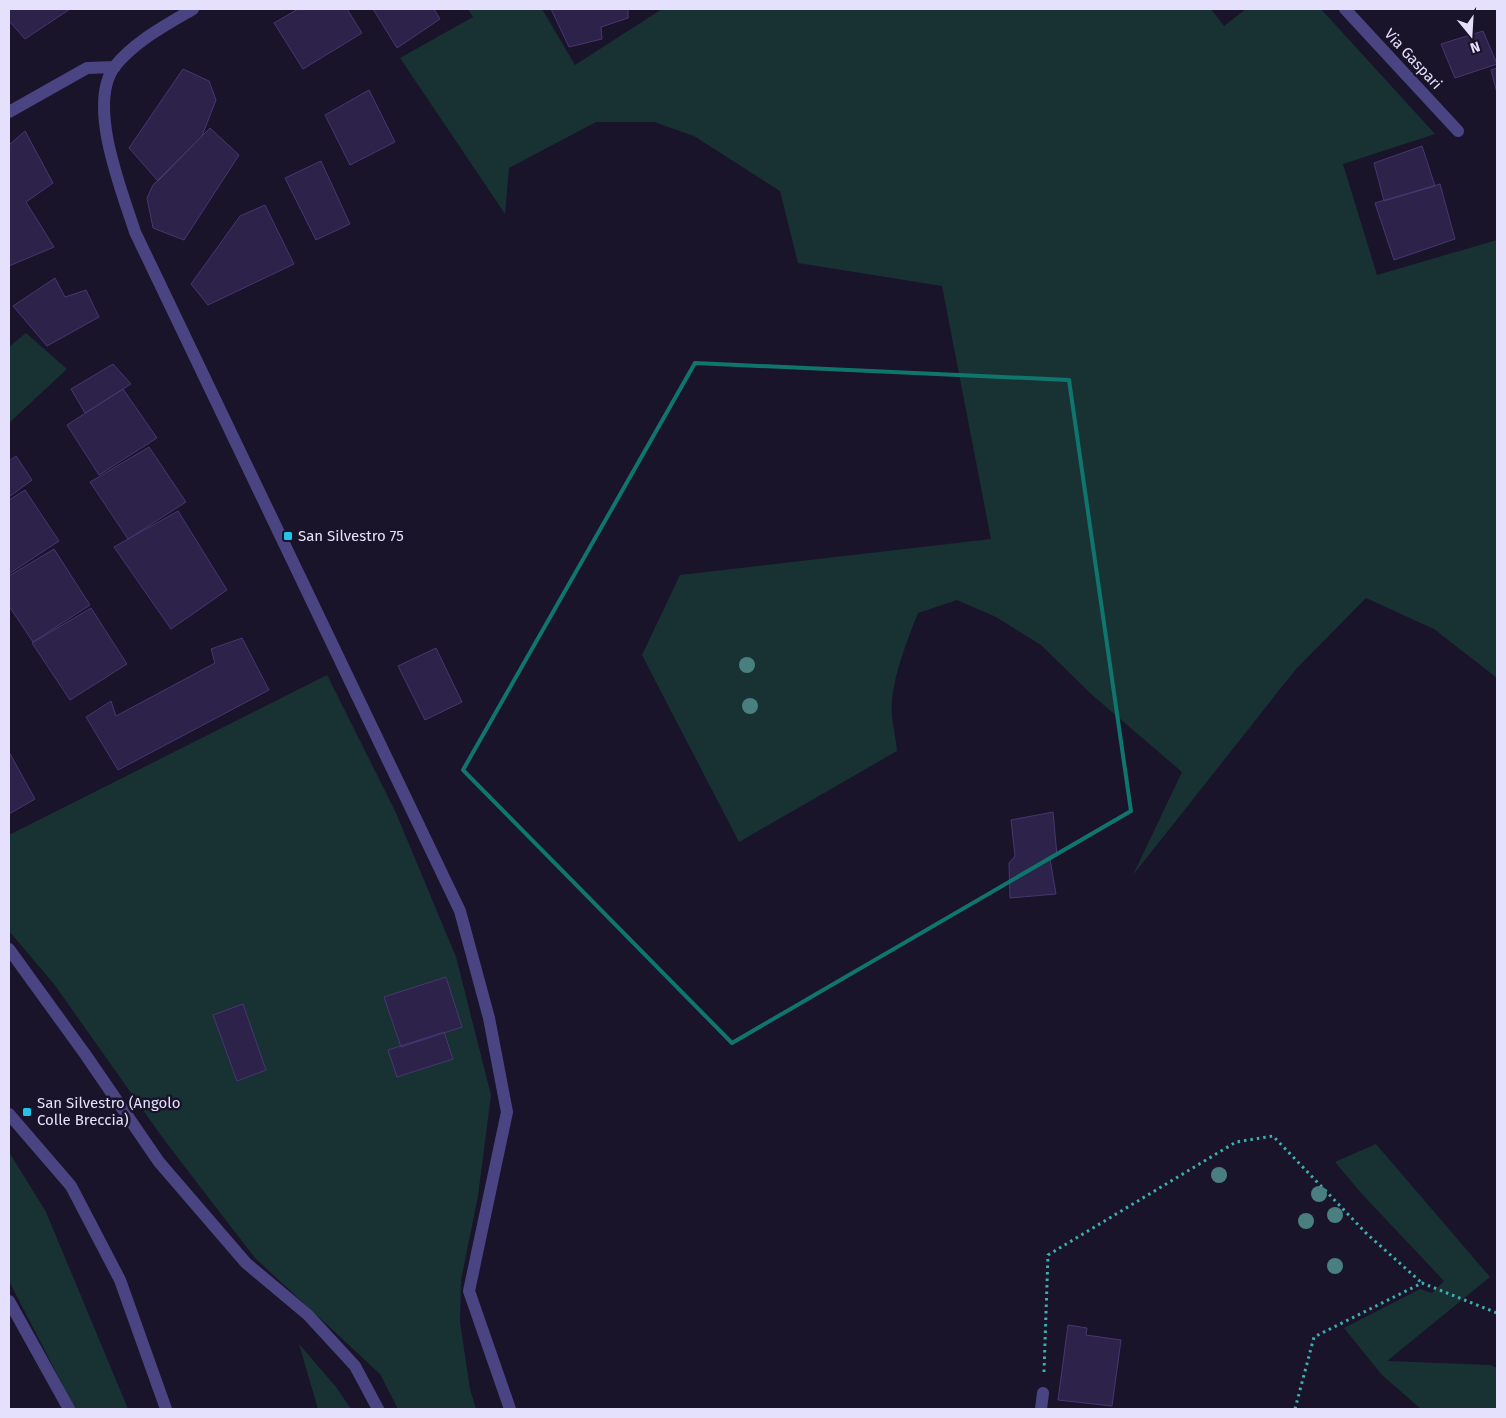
<svg xmlns="http://www.w3.org/2000/svg" width="1506" height="1418" font-family="'Fira Sans',sans-serif">
<rect width="100%" height="100%" fill="#19142a"/>
<path fill="#183233" d="M 468,9 L 542,9 L 575,65 L 662,9 L 1211,9 L 1224,26 L 1246,9 L 1321,9 L 1435,134 L 1343,164 L 1377,275 L 1497,240 L 1497,678 L 1434,629 L 1366,598 L 1296,669 L 1133,875 L 1182,772 L 1091,694 L 1041,645 L 996,617 L 957,600 L 918,613 C 907,641 889,685 892,716 C 893,727 896,739 897,751 L 739,842 L 642,655 L 680,575 L 991,539 L 942,286 L 798,263 L 780,191 L 694,136 L 654,122 L 596,122 L 509,168 L 505,214 L 400,58 L 473,17 Z
M 26,333 L 67,369 L 9,423 L 9,347 Z
M 327,675 L 396,813 L 456,957 L 491,1095 L 478,1196 L 461,1280 L 460,1322 L 470,1389 L 476,1409 L 398,1409 L 380,1374 L 255,1258 L 165,1141 L 54,984 L 9,931 L 9,835 Z
M 1376,1144 L 1490,1277 L 1387,1361 L 1490,1365 L 1497,1368 L 1497,1409 L 1421,1409 L 1382,1375 L 1344,1328 L 1420,1289 L 1432,1293 L 1444,1281 L 1362,1194 L 1335,1162 Z
M 9,1152 L 46,1212 L 128,1409 L 75,1409 L 9,1281 Z
M 299,1344 L 336,1387 L 351,1409 L 318,1409 Z"/>
<path fill="#2d2249" stroke="#473672" d="M 9,9 L 70,9 L 25,39 L 9,21 Z
M 298,9 L 347,9 L 362,33 L 303,69 L 274,23 Z
M 373,9 L 434,9 L 440,19 L 397,48 Z
M 551,9 L 628,9 L 628,18 L 601,27 L 602,39 L 569,47 Z
M 1483,31 L 1497,64 L 1455,78 L 1441,44 Z
M 1497,68 L 1497,93 L 1491,70 Z
M 183,69 L 209,81 L 216,100 L 202,136 L 158,181 L 129,148 Z
M 369,90 L 395,142 L 350,165 L 325,115 Z
M 210,128 L 239,155 L 184,240 L 153,228 L 147,198 L 153,185 Z
M 25,131 L 53,183 L 26,202 L 54,247 L 9,266 L 9,145 Z
M 1422,146 L 1435,186 L 1384,201 L 1374,163 Z
M 321,161 L 350,224 L 316,240 L 285,178 Z
M 1440,184 L 1455,239 L 1394,260 L 1375,203 Z
M 265,205 L 294,264 L 208,305 L 191,284 L 240,216 Z
M 55,278 L 65,297 L 86,290 L 99,317 L 47,346 L 13,306 Z
M 113,364 L 131,384 L 85,413 L 71,389 Z
M 123,389 L 157,438 L 99,475 L 67,425 Z
M 149,447 L 186,502 L 128,539 L 90,482 Z
M 16,456 L 32,480 L 9,497 L 9,461 Z
M 25,490 L 59,541 L 9,574 L 9,500 Z
M 178,511 L 227,590 L 171,629 L 114,547 Z
M 54,549 L 90,605 L 33,642 L 9,606 L 9,576 Z
M 91,608 L 127,664 L 70,700 L 32,643 Z
M 242,638 L 269,690 L 118,770 L 86,717 L 111,701 L 116,716 L 215,663 L 211,649 Z
M 436,648 L 462,702 L 425,720 L 398,666 Z
M 9,752 L 35,799 L 9,814 Z
M 1053,812 L 1057,856 L 1050,859 L 1056,894 L 1010,898 L 1009,863 L 1015,856 L 1011,820 Z
M 446,977 L 462,1027 L 401,1047 L 384,997 Z
M 243,1004 L 266,1070 L 237,1081 L 213,1015 Z
M 444,1032 L 453,1059 L 397,1077 L 388,1050 Z
M 1068,1325 L 1087,1328 L 1086,1335 L 1121,1340 L 1112,1406 L 1058,1400 Z"/>
<g fill="none" stroke-linecap="round" stroke-linejoin="round">
<path stroke="#3eafb1" stroke-width="3" stroke-dasharray="2.5 4" stroke-linecap="butt" d="M 1044,1372 L 1048,1255 L 1236,1142 L 1273,1136 L 1367,1234 L 1422,1283
M 1295,1409 L 1314,1337 L 1422,1283 L 1497,1313"/>
<path stroke="#4b4483" stroke-width="12" d="M 193,9 C 166,25 135,41 115,66 C 86,104 122,191 135,232 L 460,911 L 489,1018 L 507,1112 L 469,1291 L 510,1409
M 1345,9 L 1458,131
M 9,112 L 87,68 L 115,67
M 9,949 L 85,1054 L 159,1162 L 246,1263 L 308,1315 L 355,1366 L 378,1409
M 9,1114 L 71,1186 L 120,1280 L 166,1409
M 9,1301 L 69,1409
M 1041,1409 L 1043,1393"/>
</g>
<g fill="#4a7f7f">
<circle cx="747" cy="665" r="8"/>
<circle cx="750" cy="706" r="8"/>
<circle cx="1219" cy="1175" r="8"/>
<circle cx="1319" cy="1194" r="8"/>
<circle cx="1335" cy="1215" r="8"/>
<circle cx="1306" cy="1221" r="8"/>
<circle cx="1335" cy="1266" r="8"/>
</g>
<path fill="none" stroke="#0f766e" stroke-width="4" stroke-linejoin="round" d="M 695,363 L 1069,380 L 1131,811 L 732,1043 L 463,770 Z"/>
<g fill="#20c4e8" stroke="#19142a" stroke-width="2">
<rect x="283" y="531" width="10" height="10" rx="2.5"/>
<rect x="22" y="1107" width="10" height="10" rx="2.5"/>
</g>
<g text-anchor="middle" dominant-baseline="central" stroke-width="5" stroke-linejoin="round" paint-order="stroke">
<g font-size="15" fill="#e5e0fc" stroke="#19142a">
<text transform="translate(1413 59) rotate(47)">Via Gaspari</text>
</g>
<g font-size="15" fill="#e5e0fc" stroke="#19142a" text-anchor="start">
<text x="298" y="536">San Silvestro 75</text>
<text x="37" y="1103">San Silvestro (Angolo<tspan x="37" dy="17">Colle Breccia)</tspan></text>
</g>
</g>
<rect width="1506" height="1418" fill="none" stroke="#e5e0fc" stroke-width="20"/>
<g transform="translate(1471 35) rotate(162)" stroke="#19142a" stroke-width="4" paint-order="stroke">
<path d="M0-4L9 19L0 12L-9 19Z" fill="#e5e0fc"/>
<text y="-8" font-size="14" font-weight="bold" text-anchor="middle" fill="#e5e0fc">N</text>
</g>
</svg>
